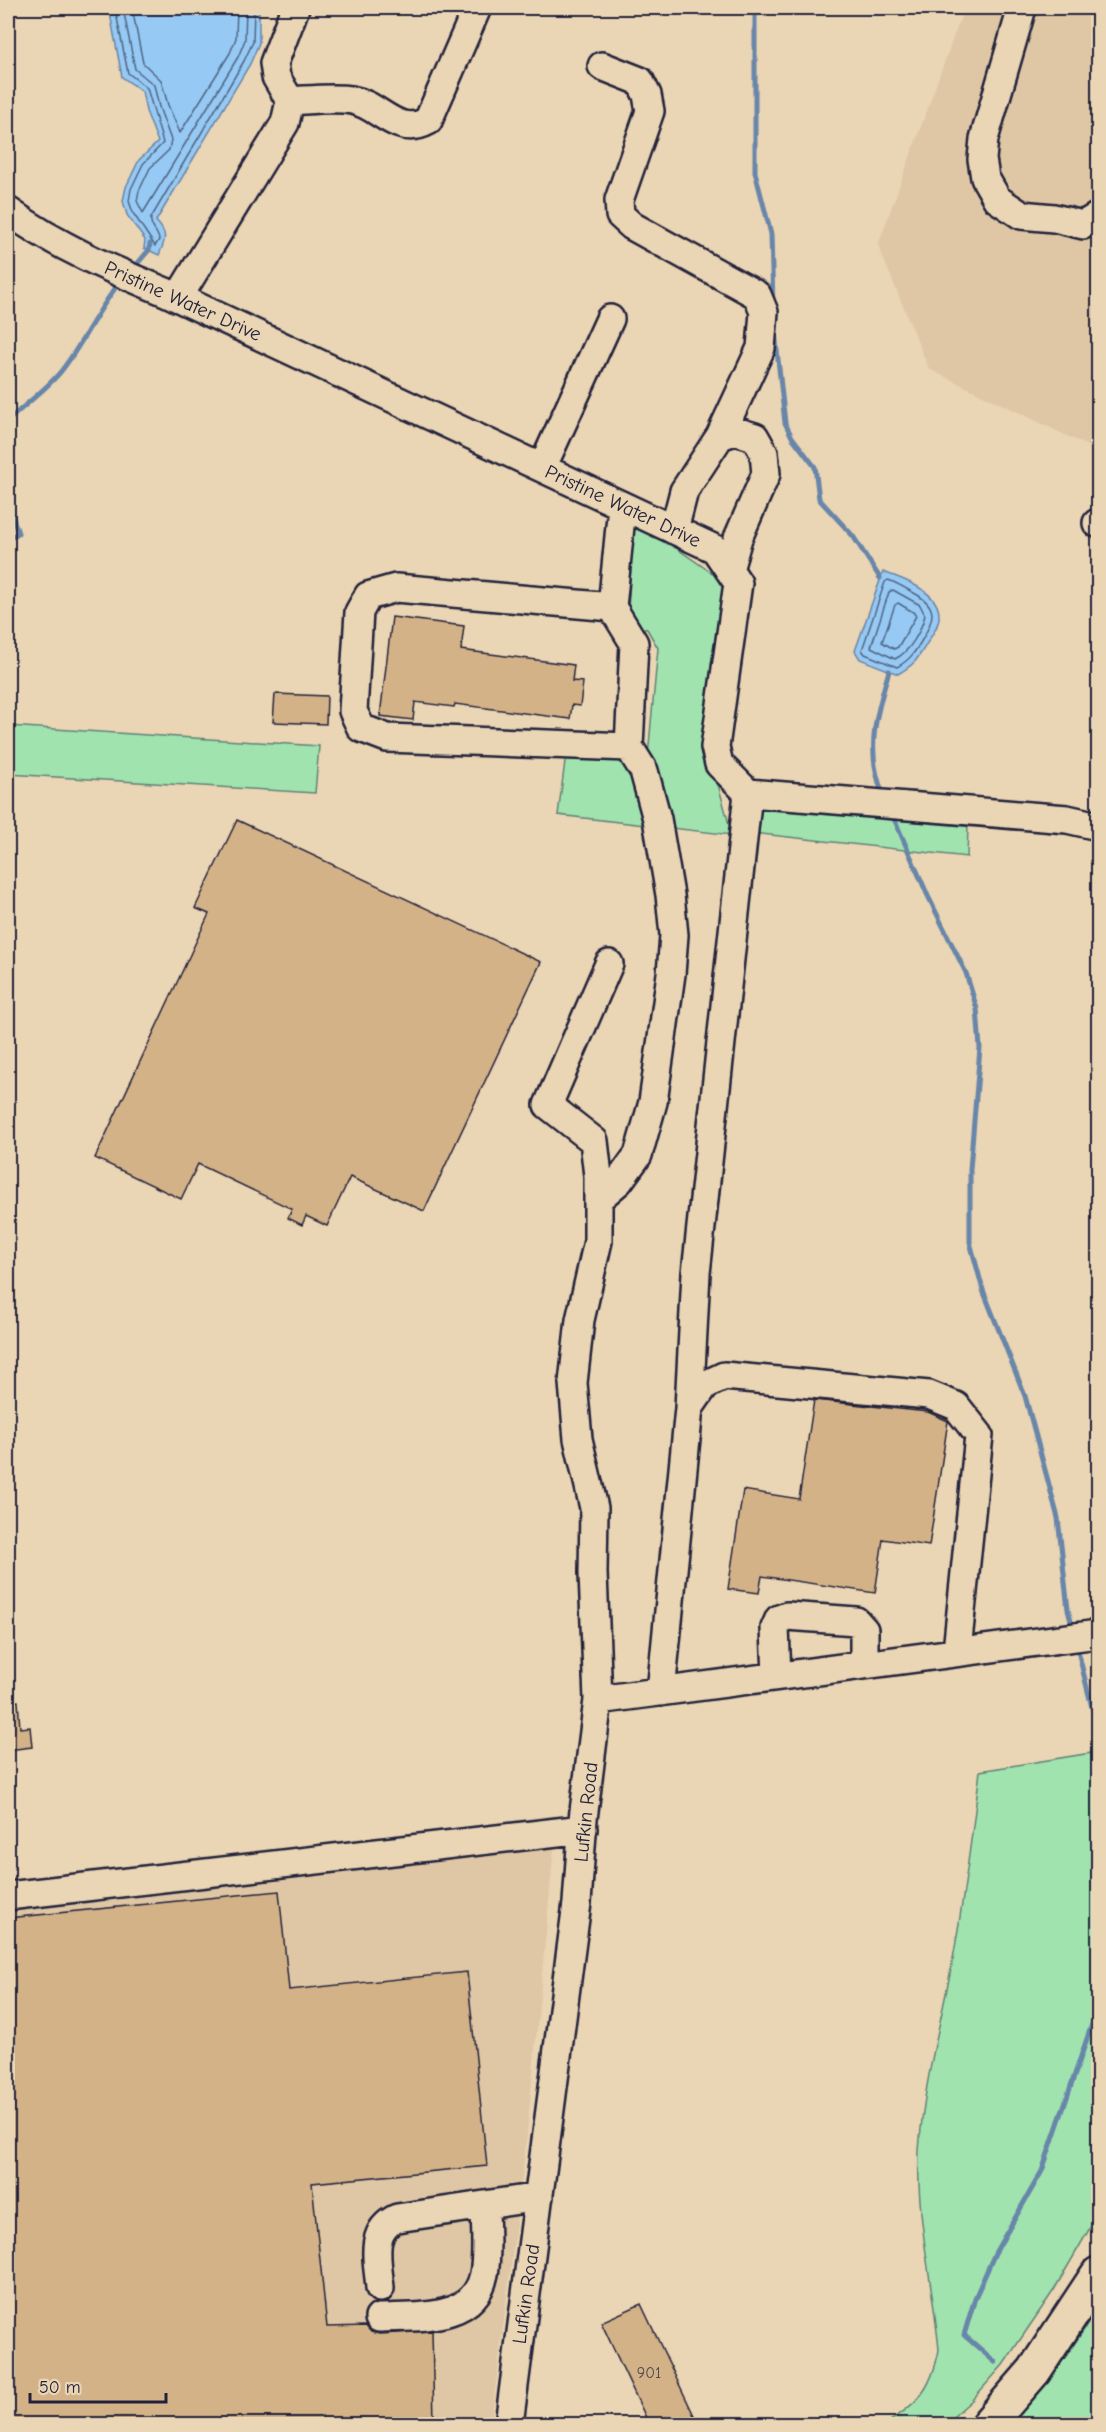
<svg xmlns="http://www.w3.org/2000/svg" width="1106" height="2432" font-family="'Comic Neue',sans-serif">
<rect width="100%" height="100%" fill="#ead5b4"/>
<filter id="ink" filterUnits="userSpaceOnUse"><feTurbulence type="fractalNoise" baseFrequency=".0167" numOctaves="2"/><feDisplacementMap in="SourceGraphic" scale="12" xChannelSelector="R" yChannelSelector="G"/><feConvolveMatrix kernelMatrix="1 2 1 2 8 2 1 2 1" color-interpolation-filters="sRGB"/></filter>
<g filter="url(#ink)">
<path fill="#dfc7a5" d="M 964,8 L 1098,8 L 1098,451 L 929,369 L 878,245 Z
M 557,1815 L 526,2145 L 491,2424 L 8,2424 L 8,1883 Z"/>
<path fill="#a0e3af" stroke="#618275" stroke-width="1.5" d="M 634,519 L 725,582 L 714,770 L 732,835 L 558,815 L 566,754 L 648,756 L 658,648 L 647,629 L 627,626 Z
M 8,726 L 319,746 L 315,793 L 8,774 Z
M 754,782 L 951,795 L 968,826 L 967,857 L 753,833 Z
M 1098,1752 L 1098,2214 L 1054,2290 L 1003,2365 L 972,2400 L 945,2424 L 886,2424 C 919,2402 931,2390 939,2350 C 933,2284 916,2218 919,2151 C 923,2087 940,2026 952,1964 C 964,1900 972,1835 980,1771 Z
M 1098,2309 L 1098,2422 L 1093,2424 L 1012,2424 L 1066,2356 Z"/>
<path fill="#96c9f3" stroke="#6886a9" stroke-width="1.5" d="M 109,8 L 259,8 L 259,43 L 250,64 L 156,221 C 168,234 166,239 159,255 L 144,248 L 145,240 L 127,215 L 123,201 L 126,187 L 139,160 L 158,142 L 146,111 L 142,91 L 122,77 Z
M 883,572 C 901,578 939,591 939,615 C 940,624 933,633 929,640 C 917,659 917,663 898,674 L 860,659 L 855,651 Z"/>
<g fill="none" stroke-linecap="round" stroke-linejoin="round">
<path stroke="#506585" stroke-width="1.5" d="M 115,8 L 128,73 L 147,88 L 163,143 L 143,164 L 131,189 L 129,201 L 133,213 L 155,246 L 159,240 C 158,231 149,227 151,218 L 244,61 L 253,42 L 254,8
M 123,8 L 135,69 L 154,85 L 159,107 L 171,140 L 169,150 L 150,168 L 139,191 L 137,201 L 143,213 L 238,57 L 245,40 L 246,8
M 132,8 L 143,63 L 161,80 L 168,105 L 180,133 L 230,53 L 236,38 L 237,8
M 888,580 C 897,583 905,588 914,593 C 938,606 935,618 922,640 C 915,652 910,660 897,667 L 865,654 L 862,650 L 885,582 Z
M 893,590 L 920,605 L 925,615 C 921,631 910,652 895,659 L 871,647 L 889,592 Z
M 898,603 L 913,612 L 916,616 L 898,647 L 894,649 L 882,642 L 895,605 Z"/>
<path stroke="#6886a9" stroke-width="5" d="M 755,8 L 755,172 L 771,234 L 773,305
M 132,270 L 149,250 L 150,244
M 775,332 L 785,423 L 792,437 L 815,467 L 819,499 L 853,536 L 880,578
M 8,421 C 25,404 47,389 62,370 C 84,342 98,308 121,281
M 8,503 L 18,533 L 8,539
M 883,794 C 865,751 876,714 889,671
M 892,814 L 928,896 L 966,973 L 977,1009 L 980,1048 L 970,1169 L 970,1242 L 983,1290 L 1025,1396 L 1058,1518 L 1068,1610 L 1073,1629
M 1076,1643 L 1098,1732
M 995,2362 L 964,2335 L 975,2298 L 995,2253 L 1042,2171 L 1093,2021 L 1098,1997"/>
</g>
<path fill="#d4b288" stroke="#22223b" stroke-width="1.5" d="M 392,617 L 464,626 L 461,650 L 574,665 L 572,681 L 583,682 L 580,706 L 572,705 L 570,719 L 455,704 L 454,707 L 415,702 L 413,720 L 380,716 Z
M 275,694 L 327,696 L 326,724 L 273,722 Z
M 237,820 L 541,962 L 424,1211 L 350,1177 L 327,1226 L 306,1216 L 302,1225 L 288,1218 L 292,1209 L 198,1164 L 181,1199 L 95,1158 L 209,914 L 195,908 Z
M 814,1400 L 928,1412 L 948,1421 L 929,1546 L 883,1539 L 875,1593 L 762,1576 L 759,1593 L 728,1589 L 743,1490 L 799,1499 Z
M 18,1701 L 20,1728 L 30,1727 L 32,1747 L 8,1750 L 8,1702 Z
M 279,1891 L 289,1990 L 467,1972 L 487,2166 L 312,2183 L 327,2327 L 366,2326 L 371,2332 L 380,2334 L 432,2331 L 434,2424 L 8,2424 L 8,1918 Z
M 641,2304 L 698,2424 L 649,2424 L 601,2322 Z"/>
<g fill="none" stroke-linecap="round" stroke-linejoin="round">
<g stroke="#22223b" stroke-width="32">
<path id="minor" d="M 1022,8 L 984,139 L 982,159 L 985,178 L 997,199 L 1021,215 L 1054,218 L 1083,225 L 1098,216
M 602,66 L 640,81 L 647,95 L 650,111 L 619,200 L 620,215 L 632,226 L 757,295 L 764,312 L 761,348 L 720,436
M 290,101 C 310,100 333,97 352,100 C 380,105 397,138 428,121 L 477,8
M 8,211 C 57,246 112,270 168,293 L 715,549 L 738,583 L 715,747 L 719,764 L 748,793 L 1067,819 L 1098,826
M 178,298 L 285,123 L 290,101 L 276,77 L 274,63 L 295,8
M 542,468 L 610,319
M 1097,523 L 1098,523
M 674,530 L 684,491 L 720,436 L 735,431 L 755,437 L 764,453 L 766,474 L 738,538 L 729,570
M 612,607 L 396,588 L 368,596 L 359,612 L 353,711 L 361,728 L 387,738 L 629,747
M 598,1199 L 619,1181 L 638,1155 L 653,1102 L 671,974 L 674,935 L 670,895 L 657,819 L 644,771 L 629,747 L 634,643 L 612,607 L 622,506
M 689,1408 L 696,1273 L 748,793
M 777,1676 L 775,1628 L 779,1619 L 787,1616 L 856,1621 L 864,1630 L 864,1664
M 661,1692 L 689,1408 L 705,1385 L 724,1376 L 929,1395 L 956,1406 L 979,1435 L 957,1651
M 598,1700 L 593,1573 L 594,1508 L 578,1439 L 573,1383 L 580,1320 L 598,1241 L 598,1176 L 594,1141 L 548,1105 L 609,964
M 8,1896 L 583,1829
M 380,2288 C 378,2262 368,2231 397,2218 L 539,2197
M 379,2318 C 417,2316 475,2322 484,2274 C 488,2253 485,2227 485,2205
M 509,2424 L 577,1903 L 583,1819 L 598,1700 L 1098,1634"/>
</g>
<g stroke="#22223b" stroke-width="38">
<path id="highway" d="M 988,2424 L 1034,2371 L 1098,2274"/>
</g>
<use href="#minor" stroke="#ead5b4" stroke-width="27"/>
<use href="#highway" stroke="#ead5b4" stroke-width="33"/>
</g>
</g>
<g text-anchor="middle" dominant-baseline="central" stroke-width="4.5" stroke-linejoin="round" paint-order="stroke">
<g font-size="16" fill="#4e464e">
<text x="649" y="2373">901</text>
</g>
<g font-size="20" fill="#22223b" stroke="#ead5b4">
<text transform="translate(183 301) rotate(24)">Pristine Water Drive</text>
<text transform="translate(623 506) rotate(25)">Pristine Water Drive</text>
<text transform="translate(586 1812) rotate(-84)">Lufkin Road</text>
<text transform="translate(526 2294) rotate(-82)">Lufkin Road</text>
</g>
</g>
<rect width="1106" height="2432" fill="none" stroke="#ead5b4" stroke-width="30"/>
<rect x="15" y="15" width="1076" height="2402" fill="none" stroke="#22223b" stroke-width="2" filter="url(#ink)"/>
<path d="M30 2393v9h136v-9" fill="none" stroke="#22223b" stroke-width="3"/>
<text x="39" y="2393" font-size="18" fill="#22223b" stroke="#ead5b4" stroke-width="4.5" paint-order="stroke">50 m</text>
</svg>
